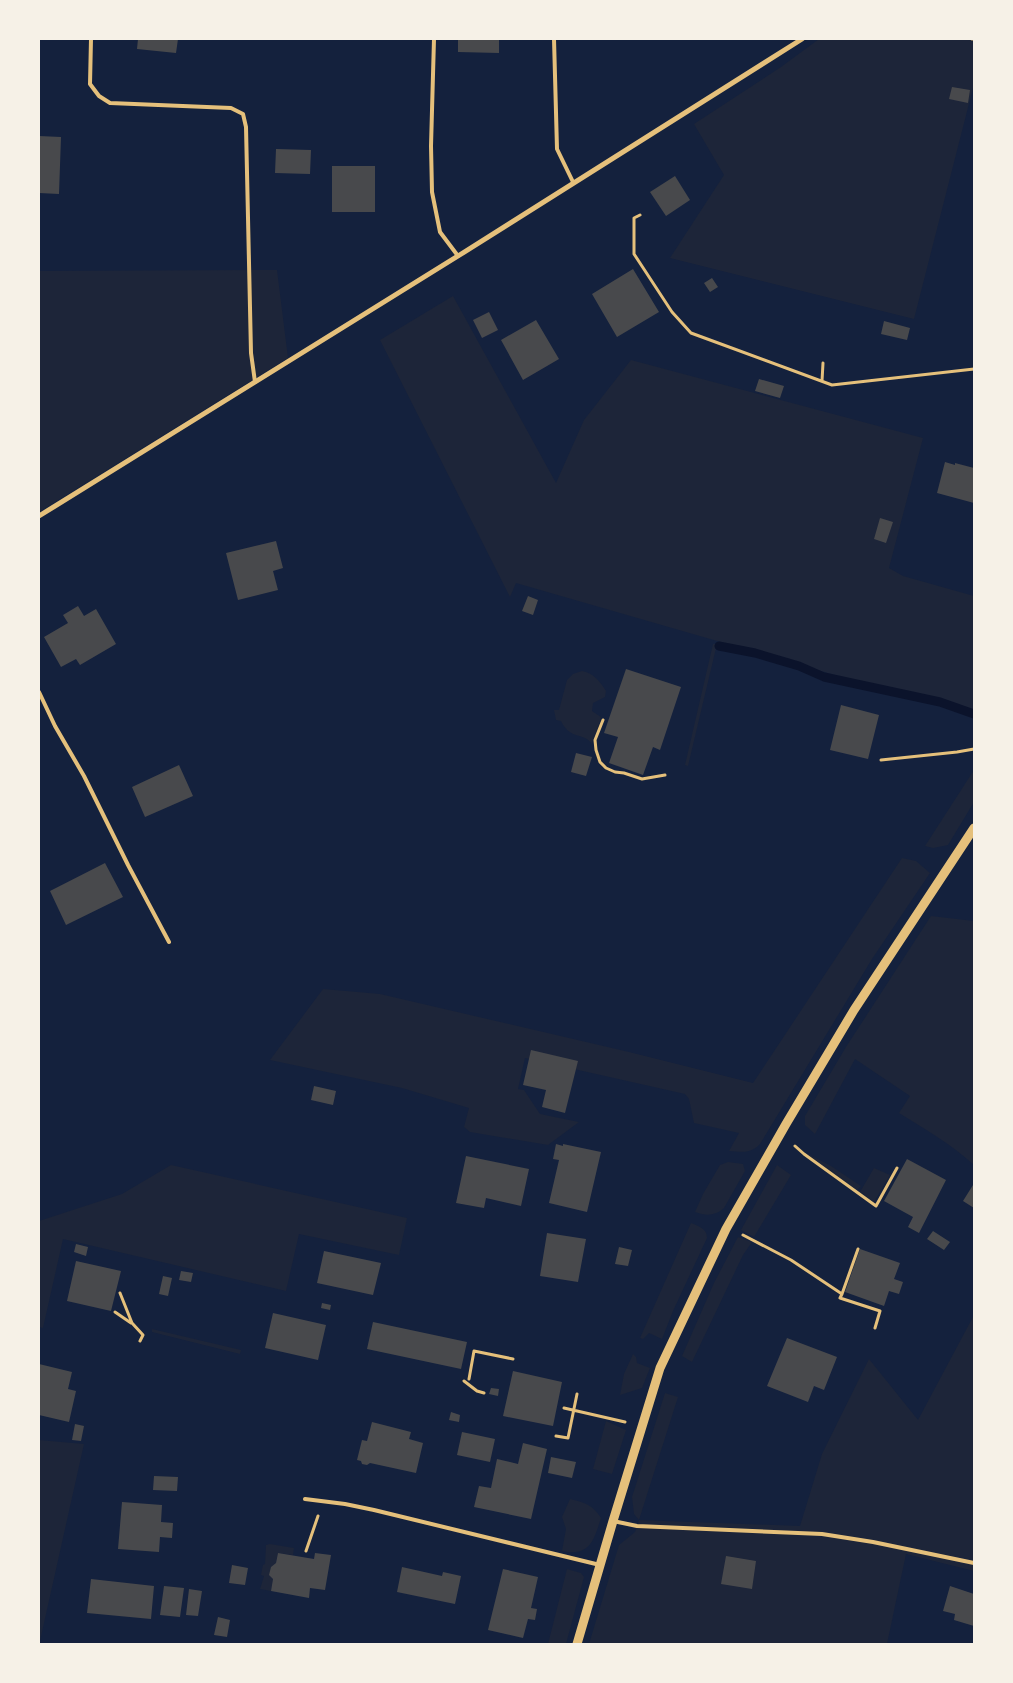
<svg xmlns="http://www.w3.org/2000/svg" width="1013" height="1683" font-family="'Open Sans',sans-serif">
<rect width="100%" height="100%" fill="#14213d"/>
<path fill="#1d2539" d="M 819,39 L 974,39 L 974,84 L 914,319 L 670,258 L 724,175 L 694,124 L 781,67 Z
M 277,270 L 288,358 L 39,512 L 39,271 Z
M 453,296 L 556,483 L 584,420 L 631,360 L 923,438 L 889,568 L 903,576 L 974,596 L 974,715 L 516,583 L 510,597 L 380,340 Z
M 713,644 L 717,644 L 688,766 L 685,765 Z
M 582,671 C 593,673 600,681 606,691 L 605,697 L 593,703 L 592,711 L 601,717 C 599,727 594,734 592,744 C 582,731 571,741 561,721 L 556,720 L 554,710 L 559,710 L 567,680 L 573,674 Z
M 974,770 L 974,802 L 948,845 L 933,848 L 925,846 Z
M 902,858 L 916,861 L 930,873 L 872,959 L 760,1144 C 750,1154 743,1152 729,1151 L 739,1133 L 694,1123 L 689,1099 L 685,1094 L 525,1058 L 518,1089 L 524,1090 L 540,1114 L 579,1122 L 548,1145 L 470,1132 L 464,1127 L 469,1108 L 402,1088 L 270,1060 L 323,989 L 380,994 L 629,1052 L 753,1083 Z
M 931,916 L 974,921 L 974,1165 C 951,1144 925,1129 899,1113 L 910,1096 L 855,1059 L 815,1134 L 805,1125 L 805,1116 L 846,1047 Z
M 806,1153 L 831,1166 L 861,1186 L 857,1190 Z
M 728,1162 L 743,1164 L 745,1171 L 724,1208 C 715,1216 706,1216 695,1212 L 703,1194 L 720,1165 Z
M 171,1165 L 407,1218 L 399,1255 L 299,1234 L 286,1291 L 63,1239 L 43,1328 L 39,1327 L 39,1221 L 122,1194 Z
M 777,1165 L 791,1175 L 754,1237 L 741,1230 Z
M 874,1168 L 890,1175 L 874,1202 L 860,1192 Z
M 691,1223 C 698,1226 707,1228 707,1238 L 673,1311 L 662,1339 L 649,1333 L 643,1339 L 640,1338 Z
M 738,1237 L 752,1242 L 743,1255 L 692,1362 L 682,1356 L 714,1283 Z
M 974,1315 L 974,1571 L 906,1554 L 887,1644 L 589,1644 L 619,1545 L 635,1532 L 639,1520 L 634,1514 L 632,1497 L 665,1393 L 678,1397 L 639,1520 L 800,1526 L 822,1454 L 869,1359 L 918,1420 Z
M 152,1329 L 241,1350 L 240,1354 L 152,1332 Z
M 633,1354 L 636,1357 L 637,1363 L 650,1368 L 642,1388 L 620,1395 L 624,1374 Z
M 606,1421 L 626,1430 L 612,1474 L 593,1469 Z
M 39,1440 L 84,1444 L 40,1641 L 39,1641 Z
M 570,1499 C 584,1502 593,1505 601,1518 C 594,1540 590,1557 562,1551 L 566,1529 L 562,1517 Z
M 270,1544 L 294,1548 L 293,1555 L 278,1553 L 276,1563 L 271,1567 L 270,1575 L 273,1579 L 271,1591 L 260,1589 L 264,1576 L 261,1575 L 263,1565 L 265,1564 L 266,1545 Z
M 567,1569 L 581,1573 L 584,1577 L 566,1644 L 548,1644 Z"/>
<g fill="none" stroke-linecap="round" stroke-linejoin="round">
<path stroke="#0b132b" stroke-width="9" d="M 719,646 L 755,653 L 799,666 L 824,677 L 940,702 L 974,714"/>
</g>
<path fill="#48494c" d="M 138,39 L 178,39 L 176,53 L 137,49 Z
M 458,39 L 499,39 L 499,53 L 458,52 Z
M 952,87 L 970,90 L 968,103 L 949,99 Z
M 39,136 L 61,137 L 59,194 L 39,193 Z
M 276,149 L 311,150 L 310,174 L 275,173 Z
M 332,166 L 375,166 L 375,212 L 332,212 Z
M 675,176 L 690,200 L 666,216 L 650,192 Z
M 633,269 L 659,312 L 617,337 L 592,294 Z
M 712,278 L 718,287 L 710,292 L 704,283 Z
M 489,312 L 498,330 L 482,338 L 473,320 Z
M 536,320 L 559,359 L 523,380 L 501,340 Z
M 884,321 L 910,328 L 907,340 L 881,334 Z
M 759,379 L 784,386 L 780,398 L 755,391 Z
M 945,462 L 955,465 L 955,463 L 974,468 L 974,503 L 937,493 Z
M 880,518 L 893,522 L 886,543 L 874,539 Z
M 276,541 L 283,568 L 273,571 L 278,590 L 238,600 L 226,553 Z
M 528,596 L 538,600 L 533,615 L 522,611 Z
M 78,606 L 84,616 L 96,609 L 116,644 L 80,665 L 76,659 L 61,667 L 44,637 L 68,623 L 63,615 Z
M 626,669 L 681,687 L 660,750 L 653,747 L 643,775 L 609,763 L 618,737 L 604,733 Z
M 841,705 L 879,715 L 868,759 L 830,750 Z
M 576,753 L 592,757 L 586,776 L 571,772 Z
M 179,765 L 193,796 L 145,817 L 132,787 Z
M 105,863 L 123,897 L 66,925 L 50,891 Z
M 531,1050 L 578,1061 L 565,1113 L 542,1107 L 546,1090 L 523,1085 Z
M 314,1086 L 336,1091 L 333,1105 L 311,1100 Z
M 556,1144 L 563,1146 L 563,1144 L 601,1152 L 587,1212 L 549,1203 L 559,1160 L 553,1159 Z
M 466,1156 L 529,1169 L 521,1206 L 486,1198 L 484,1208 L 456,1203 Z
M 907,1159 L 946,1180 L 919,1233 L 908,1227 L 913,1217 L 884,1201 Z
M 973,1185 L 974,1185 L 974,1208 L 963,1201 Z
M 933,1231 L 950,1242 L 944,1250 L 927,1239 Z
M 547,1233 L 586,1239 L 578,1282 L 540,1276 Z
M 76,1244 L 88,1247 L 86,1256 L 74,1252 Z
M 619,1247 L 632,1250 L 628,1266 L 615,1264 Z
M 860,1249 L 900,1263 L 894,1279 L 903,1282 L 899,1294 L 889,1291 L 884,1306 L 845,1292 Z
M 324,1251 L 381,1263 L 373,1295 L 317,1283 Z
M 76,1261 L 121,1271 L 111,1311 L 67,1301 Z
M 181,1271 L 193,1273 L 191,1282 L 179,1280 Z
M 163,1276 L 172,1278 L 168,1296 L 159,1294 Z
M 322,1303 L 331,1305 L 330,1310 L 321,1308 Z
M 273,1313 L 326,1325 L 318,1360 L 265,1348 Z
M 373,1322 L 467,1342 L 461,1369 L 367,1349 Z
M 787,1338 L 837,1357 L 824,1390 L 814,1386 L 808,1402 L 767,1386 Z
M 39,1364 L 72,1372 L 68,1389 L 76,1391 L 69,1422 L 39,1415 Z
M 513,1371 L 562,1382 L 553,1426 L 503,1416 Z
M 491,1388 L 499,1389 L 498,1396 L 489,1394 Z
M 451,1412 L 460,1415 L 459,1422 L 449,1420 Z
M 372,1422 L 411,1432 L 409,1439 L 423,1443 L 416,1473 L 370,1463 L 367,1465 L 362,1464 L 361,1461 L 357,1460 L 362,1440 L 367,1441 Z
M 75,1424 L 84,1426 L 81,1441 L 72,1440 Z
M 462,1432 L 495,1439 L 490,1462 L 457,1455 Z
M 523,1443 L 547,1449 L 531,1519 L 474,1507 L 479,1486 L 491,1488 L 497,1459 L 518,1464 Z
M 551,1457 L 576,1462 L 572,1478 L 548,1473 Z
M 154,1476 L 178,1477 L 177,1491 L 153,1490 Z
M 122,1502 L 162,1505 L 161,1522 L 173,1523 L 172,1538 L 160,1537 L 159,1552 L 118,1549 Z
M 278,1553 L 314,1559 L 315,1553 L 331,1555 L 325,1590 L 310,1588 L 309,1598 L 271,1591 L 273,1579 L 269,1575 L 271,1567 L 276,1563 Z
M 726,1556 L 756,1561 L 752,1589 L 721,1584 Z
M 232,1565 L 248,1568 L 245,1585 L 229,1583 Z
M 402,1567 L 442,1576 L 443,1572 L 461,1576 L 455,1604 L 397,1592 Z
M 503,1569 L 538,1577 L 531,1608 L 537,1609 L 535,1620 L 528,1619 L 523,1638 L 488,1630 Z
M 91,1579 L 154,1586 L 151,1619 L 87,1613 Z
M 164,1586 L 184,1588 L 180,1617 L 160,1615 Z
M 950,1586 L 974,1594 L 974,1626 L 954,1620 L 955,1614 L 943,1611 Z
M 189,1589 L 202,1591 L 198,1616 L 186,1615 Z
M 218,1617 L 230,1620 L 227,1637 L 214,1635 Z"/>
<g fill="none" stroke-linecap="round" stroke-linejoin="round">
<path stroke="#e5c07b" stroke-width="3" d="M 972,39 L 974,39
M 640,215 L 634,218 L 634,254 L 672,312 L 691,333 L 832,385 L 974,369
M 822,381 L 823,363
M 603,720 L 595,740 L 596,750 L 600,762 L 606,768 L 615,772 L 624,773 L 642,779 L 665,775
M 881,760 L 957,752 L 974,749
M 795,1146 L 804,1154 L 876,1206 L 897,1168
M 743,1235 L 791,1260 L 842,1294 L 858,1249
M 120,1293 L 132,1323 L 143,1335 L 140,1341
M 842,1294 L 840,1298 L 880,1311 L 875,1328
M 115,1312 L 131,1323
M 469,1379 L 474,1351 L 513,1359
M 464,1381 L 477,1391 L 484,1393
M 564,1408 L 625,1422
M 556,1436 L 568,1438 L 577,1394
M 306,1551 L 318,1516"/>
<path stroke="#e5c07b" stroke-width="4" d="M 91,39 L 90,84 L 99,96 L 110,103 L 231,108 L 243,114 L 246,127 L 251,353 L 255,382
M 434,39 L 431,146 L 432,192 L 440,232 L 458,256
M 554,39 L 557,149 L 573,182
M 39,692 L 55,726 L 84,776 L 128,865 L 169,942
M 305,1499 L 345,1504 L 374,1510 L 600,1565
M 613,1521 L 637,1526 L 822,1534 L 873,1542 L 974,1563"/>
<path stroke="#e5c07b" stroke-width="5" d="M 39,516 L 458,256 L 802,39"/>
<path stroke="#e5c07b" stroke-width="9" d="M 577,1644 L 613,1521 L 660,1368 L 726,1229 L 786,1124 L 854,1010 L 974,828"/>
</g>
<rect width="1013" height="1683" fill="none" stroke="#f6f1e7" stroke-width="80"/>
</svg>
